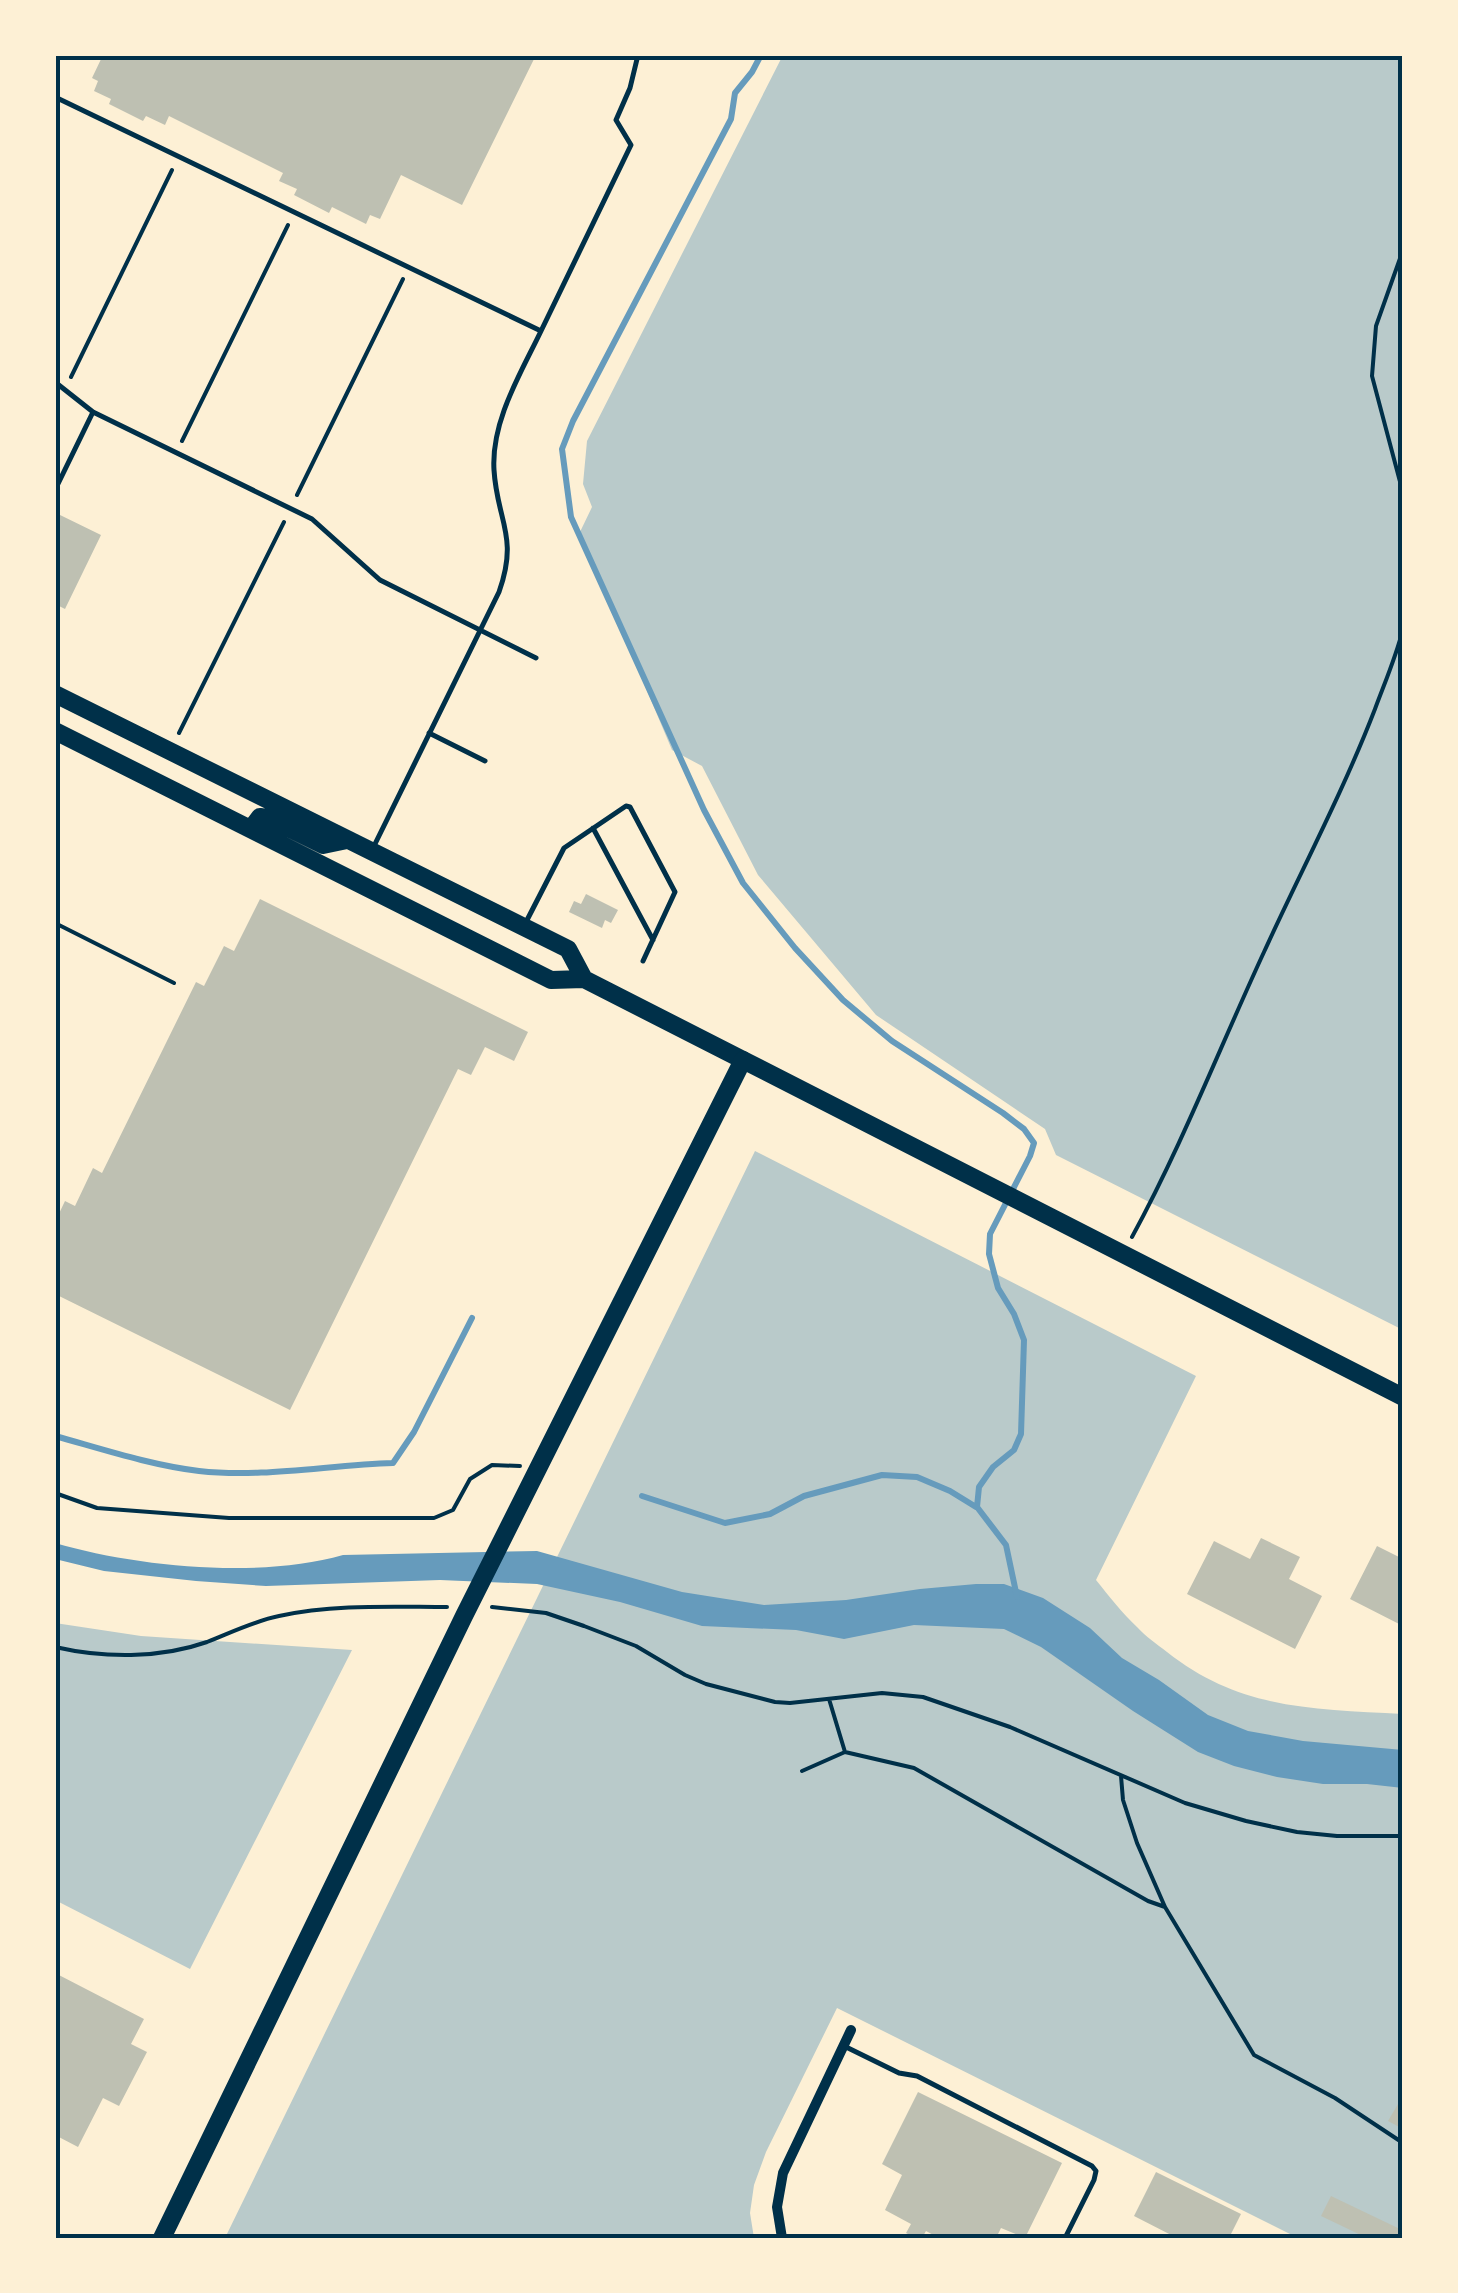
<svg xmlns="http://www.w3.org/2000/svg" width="1458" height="2293" font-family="'Noto Sans',sans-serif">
<rect width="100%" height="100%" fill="#fdf0d5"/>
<path fill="#b9caca" d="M 783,55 L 1403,55 L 1403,1330 L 1056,1155 L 1045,1129 L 876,1015 L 758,875 L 702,766 L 672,750 L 580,532 L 592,507 L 583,484 L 587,441 Z
M 755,1151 L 1196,1376 L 1096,1580 C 1109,1596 1122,1613 1137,1627 C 1146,1637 1157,1644 1167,1652 C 1240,1710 1314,1709 1403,1714 L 1403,2238 L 1298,2238 L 837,2008 L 766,2152 L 754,2185 L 750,2213 L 754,2238 L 225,2238 Z
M 55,1623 L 141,1636 L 352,1650 L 190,1969 L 55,1900 Z"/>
<path fill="#669bbc" d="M 55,1543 C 137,1567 260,1579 343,1555 L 537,1551 L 682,1592 L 764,1605 L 846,1600 L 920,1589 L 976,1584 L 1004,1584 L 1043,1598 L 1090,1628 L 1122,1658 L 1159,1680 L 1208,1715 L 1248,1731 L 1303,1741 L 1403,1750 L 1403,1788 L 1367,1784 L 1323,1784 L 1277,1777 L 1234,1766 L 1198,1752 L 1133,1711 L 1041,1647 L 1004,1629 L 914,1625 L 844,1639 L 796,1630 L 702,1626 L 620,1602 L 537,1584 L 440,1580 L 266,1586 L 196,1581 L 104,1571 L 55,1559 Z"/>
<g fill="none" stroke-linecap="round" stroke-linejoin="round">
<path stroke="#669bbc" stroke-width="6" d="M 761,55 L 752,72 L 735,93 L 731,119 L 573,421 L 562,449 L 571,517 L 704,810 L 743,883 L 795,948 L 843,1000 L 892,1041 L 1003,1113 L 1024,1129 L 1034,1143 L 1030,1156 L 990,1234 L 989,1254 L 998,1288 L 1014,1314 L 1024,1340 L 1021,1434 L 1014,1450 L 993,1467 L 979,1487 L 977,1507 L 1006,1545 L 1017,1597
M 55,1436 C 102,1449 150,1465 199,1471 C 263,1478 328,1465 393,1463 L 414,1432 L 472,1318
M 642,1496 L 725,1523 L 770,1514 L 804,1496 L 882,1475 L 917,1477 L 950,1491 L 976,1507"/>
</g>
<path fill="#bec0b2" d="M 103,55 L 536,55 L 462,205 L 401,175 L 380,219 L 370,215 L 366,224 L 332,207 L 329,213 L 294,195 L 297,189 L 279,181 L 283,173 L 169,116 L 165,125 L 146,116 L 143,121 L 109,104 L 111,99 L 94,91 L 98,81 L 92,78 Z
M 58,514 L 101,535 L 65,609 L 55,604 L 55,521 Z
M 586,894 L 618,910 L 611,923 L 605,920 L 602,928 L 569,912 L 574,901 L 581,904 Z
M 260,899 L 528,1032 L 514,1061 L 485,1047 L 471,1075 L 458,1069 L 290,1410 L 55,1294 L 55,1222 L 65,1201 L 75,1206 L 93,1168 L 102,1173 L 196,982 L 204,986 L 224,946 L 234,951 Z
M 1261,1538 L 1300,1557 L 1289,1579 L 1322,1596 L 1295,1649 L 1187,1594 L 1214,1541 L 1250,1559 Z
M 1377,1546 L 1403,1559 L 1403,1626 L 1350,1599 Z
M 55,1973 L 144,2019 L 131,2044 L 147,2052 L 119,2106 L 103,2098 L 78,2147 L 55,2135 Z
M 918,2092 L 1062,2163 L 1025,2238 L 1001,2228 L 996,2238 L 939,2238 L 926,2231 L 922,2238 L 916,2238 L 906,2233 L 911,2224 L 885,2210 L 902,2175 L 882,2164 Z
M 1398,2104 L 1403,2106 L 1403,2129 L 1388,2121 Z
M 1156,2172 L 1241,2214 L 1229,2238 L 1177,2238 L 1134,2216 Z
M 1331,2196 L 1402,2230 L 1398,2238 L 1367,2238 L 1321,2216 Z"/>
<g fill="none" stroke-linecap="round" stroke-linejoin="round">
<path stroke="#003049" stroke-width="4" d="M 1403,250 L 1376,326 L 1372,376 L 1403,493
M 71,377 L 172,170
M 182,441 L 288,225
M 297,495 L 403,279
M 179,733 L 284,522
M 55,923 L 174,983
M 1132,1237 C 1182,1145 1220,1047 1264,952 C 1301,871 1343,792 1375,709 C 1385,682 1396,657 1403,629
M 55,1493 L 97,1508 L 229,1518 L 434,1518 L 453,1510 L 470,1479 L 492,1465 L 520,1466
M 492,1607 L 546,1613 L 584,1626 L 636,1646 L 685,1675 L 706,1684 L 775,1702 L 790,1703 L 882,1693 L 923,1697 L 1010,1727 L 1185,1803 L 1246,1821 L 1297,1832 L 1337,1836 L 1403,1836
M 55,1647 C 103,1658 159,1659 207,1642 C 230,1633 254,1621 279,1616 C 333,1604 392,1607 447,1607
M 829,1699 L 845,1752 L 914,1768 L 1148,1901 L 1165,1907
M 802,1771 L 845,1752
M 1121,1776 L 1123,1800 L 1137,1843 L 1165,1907 L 1254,2055 L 1335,2098 L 1403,2143"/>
<path stroke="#003049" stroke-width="5" d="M 55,97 L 541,331 C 521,373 491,421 494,470 C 497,521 519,536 499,592 L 374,846
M 541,331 L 631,145 L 616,120 L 630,88 L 638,55
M 55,382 L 93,412 L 312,519 L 380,580 L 536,658
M 55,490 L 93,412
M 429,733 L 485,761
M 593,828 L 653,940
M 525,924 L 564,848 L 626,806 L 630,807 L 675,892 L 643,961
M 844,2046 L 899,2073 L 917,2076 L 1092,2166 L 1096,2171 L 1094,2180 L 1065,2238"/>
<path stroke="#003049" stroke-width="10" d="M 782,2238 L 777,2207 L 783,2173 L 851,2030"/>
<path stroke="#003049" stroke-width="18" d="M 55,694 L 568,949 L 584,979
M 55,731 L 551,980 L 584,979 L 743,1060
M 251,829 L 260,817 L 268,818 L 323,845 L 347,840"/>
<path stroke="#003049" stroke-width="18" d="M 162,2238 L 464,1616 L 743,1060 L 1403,1397"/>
</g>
<rect width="1458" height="2293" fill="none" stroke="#fdf0d5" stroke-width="115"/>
<rect x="58" y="58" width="1342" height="2178" fill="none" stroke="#003049" stroke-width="4"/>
</svg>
